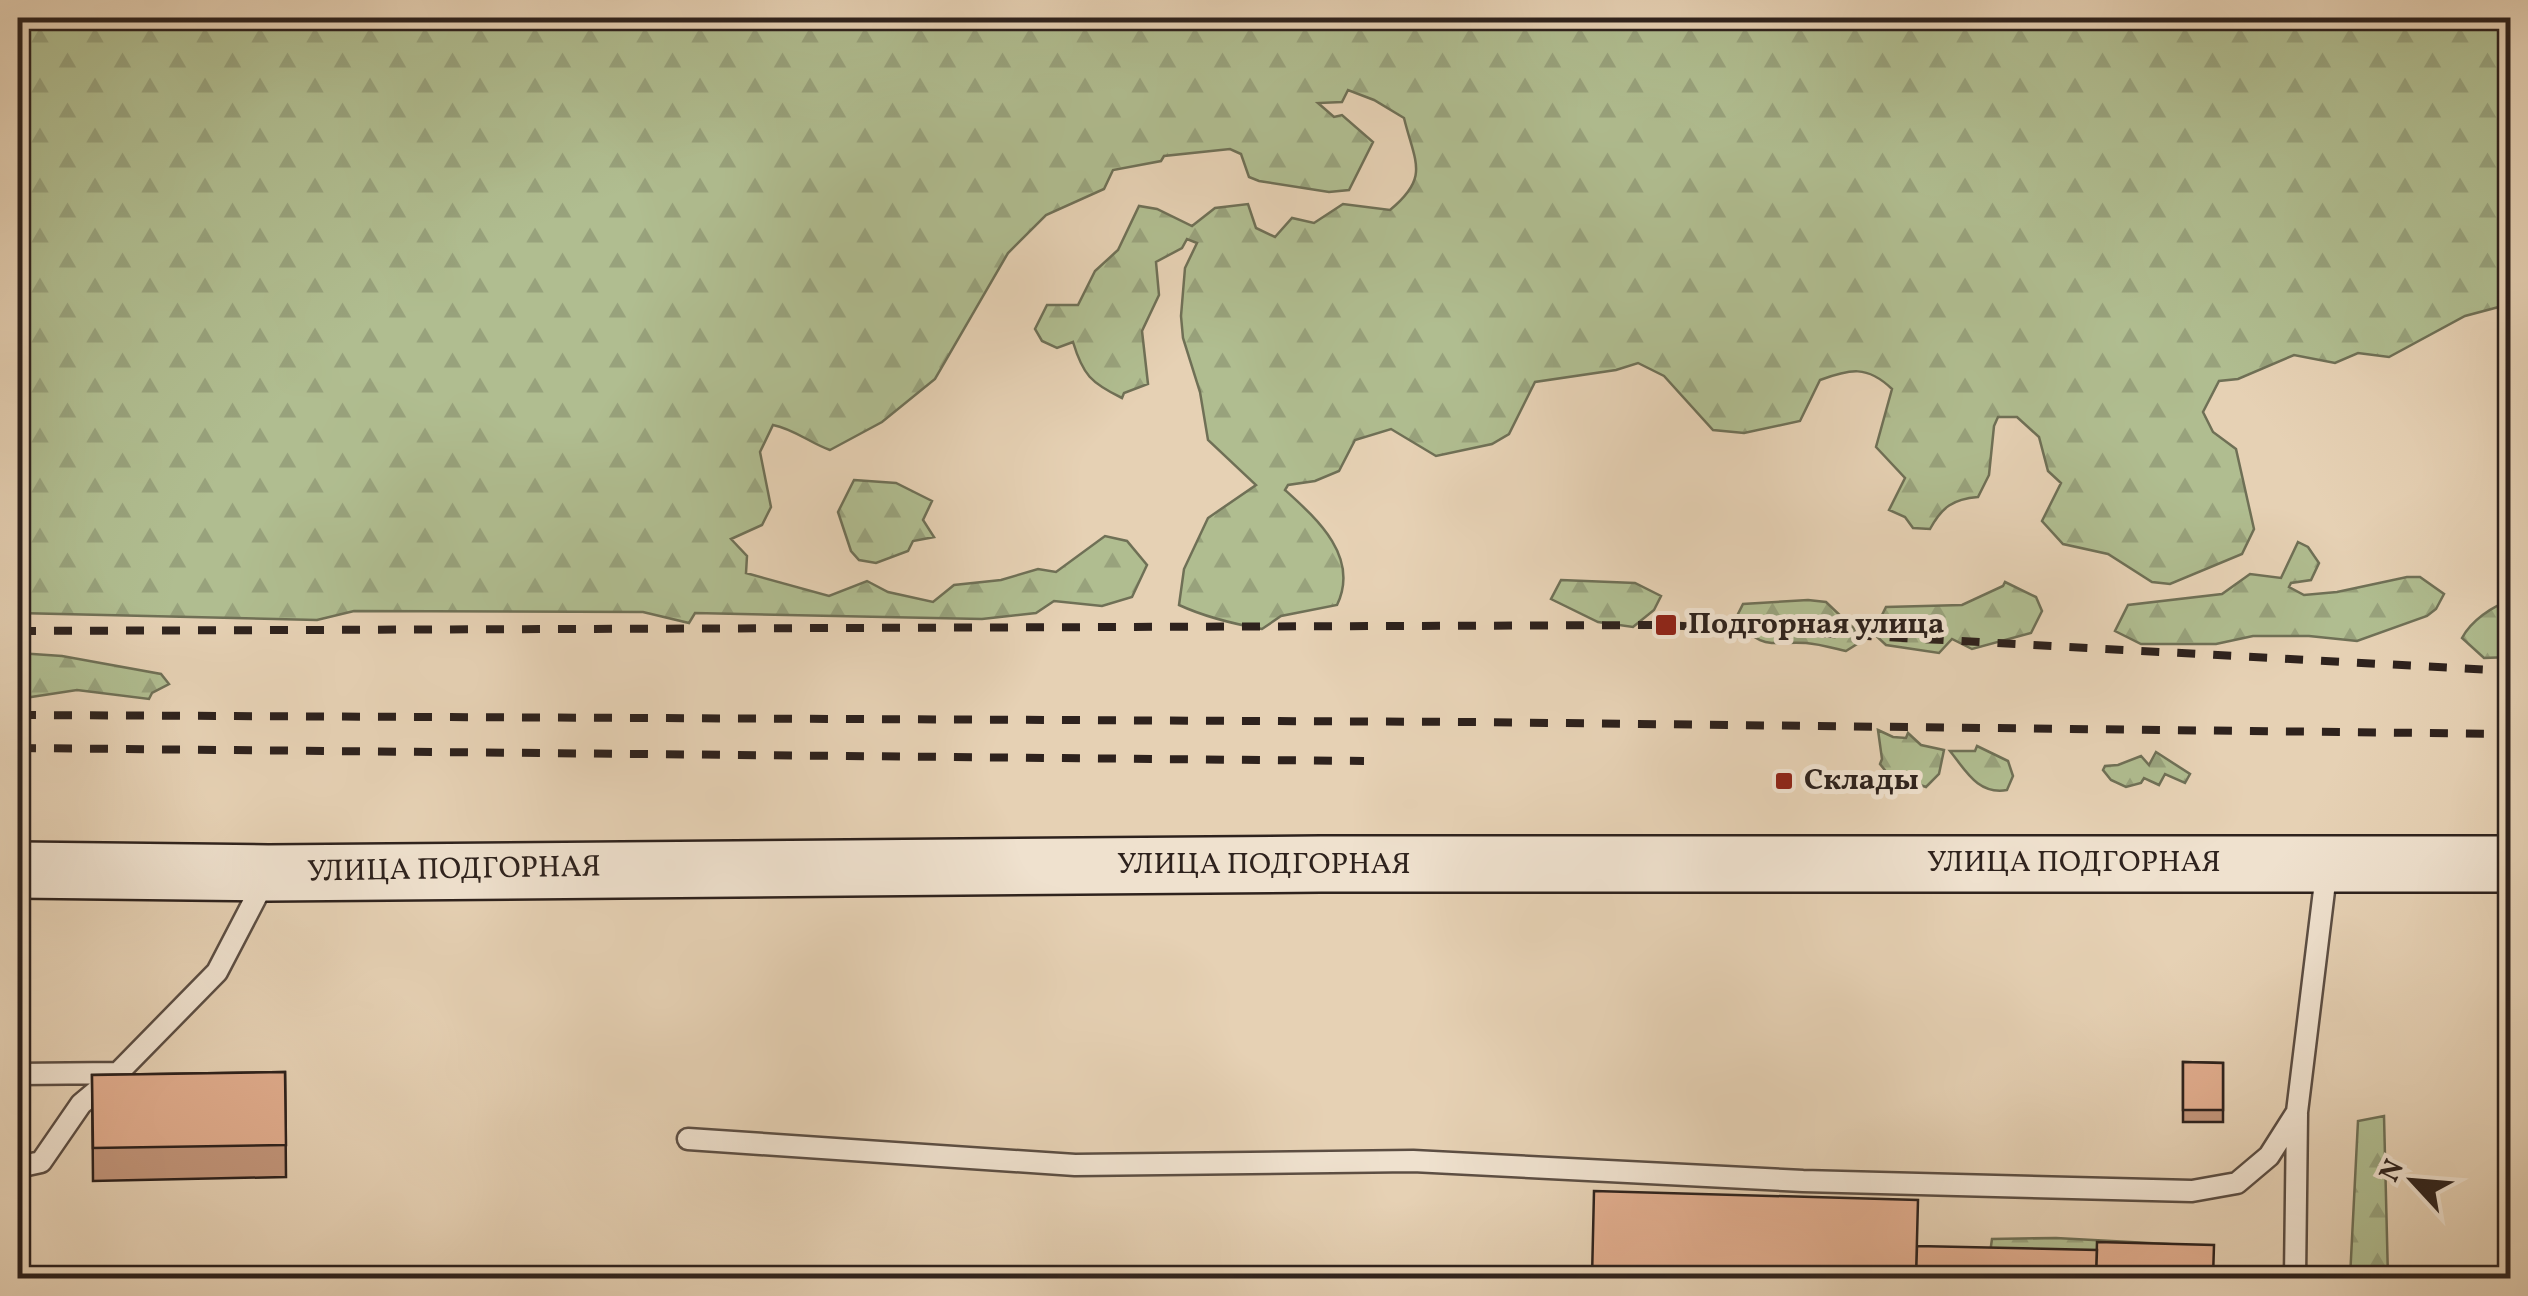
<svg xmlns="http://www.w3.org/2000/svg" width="2528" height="1296" font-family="Vollkorn,serif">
<defs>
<pattern id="forest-firs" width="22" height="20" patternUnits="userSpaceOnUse" patternTransform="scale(2.5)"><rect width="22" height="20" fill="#b0bd90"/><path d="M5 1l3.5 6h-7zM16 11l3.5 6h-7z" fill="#98a27c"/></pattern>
</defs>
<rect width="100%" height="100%" fill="#e6d1b4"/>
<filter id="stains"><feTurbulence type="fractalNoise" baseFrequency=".002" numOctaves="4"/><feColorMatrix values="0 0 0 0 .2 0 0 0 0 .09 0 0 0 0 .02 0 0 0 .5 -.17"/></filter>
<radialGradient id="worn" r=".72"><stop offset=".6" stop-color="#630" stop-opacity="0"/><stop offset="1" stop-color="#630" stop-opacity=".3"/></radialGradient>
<path fill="url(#forest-firs)" stroke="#6f7056" stroke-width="2.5" d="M 18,18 L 2510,18 L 2510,304 L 2465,316 L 2389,357 L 2358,353 L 2335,363 L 2294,355 L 2238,379 L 2219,381 L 2203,412 L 2213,432 L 2236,449 L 2254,529 L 2242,554 L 2170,584 L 2152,582 L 2108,554 L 2063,544 L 2042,521 L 2061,483 L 2048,471 L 2039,437 L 2017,417 L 1998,417 L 1994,426 L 1989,475 L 1978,497 C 1953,499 1942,507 1930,529 L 1913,528 L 1905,517 L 1889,510 L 1905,478 L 1876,447 L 1892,389 C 1867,365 1850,369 1820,380 L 1800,421 L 1744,433 L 1713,430 L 1664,376 L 1638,363 L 1616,370 L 1535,382 L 1509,434 L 1492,444 L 1436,456 L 1391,429 L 1355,440 L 1339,471 L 1315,481 L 1288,485 L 1285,490 C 1317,519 1360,557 1337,605 L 1281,616 L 1262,629 C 1234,624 1205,617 1179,605 L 1184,569 L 1208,518 L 1256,485 L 1208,440 L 1200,392 L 1183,338 L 1181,316 L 1185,268 L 1197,243 L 1187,239 L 1182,248 L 1156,262 L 1159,295 L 1142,331 L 1148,384 L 1124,393 L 1122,398 C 1091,383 1083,375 1073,342 L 1057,348 L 1042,341 L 1035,329 L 1047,305 L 1078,305 L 1095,271 L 1118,250 L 1139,206 L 1157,209 L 1192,226 L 1215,208 L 1248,204 L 1256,228 L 1275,237 L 1292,218 L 1314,223 L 1343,204 L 1390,210 C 1430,177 1415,163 1404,118 L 1374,100 L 1348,90 L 1342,102 L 1318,103 L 1334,117 L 1342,115 L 1373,142 L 1349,190 L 1329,192 L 1259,181 L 1249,177 L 1241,154 L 1230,149 L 1164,156 L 1161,161 L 1113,170 L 1104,189 L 1046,215 L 1008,253 L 935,379 L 882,422 L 830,450 C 810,443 794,429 773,425 L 760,452 L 771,507 L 762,525 L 731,539 L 747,556 L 746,573 L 829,596 L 867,581 L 888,592 L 933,602 L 954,585 L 1001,580 L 1038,569 L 1056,572 L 1105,536 L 1127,541 L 1147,565 L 1132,597 L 1102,606 L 1054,601 L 1036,613 L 982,619 L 695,613 L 689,623 L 643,612 L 354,611 L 317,620 L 18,613 Z
M 854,480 L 896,483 L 932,501 L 923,520 L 934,537 L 913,541 L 908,551 L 876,563 L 859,560 L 851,551 L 838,512 Z
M 2298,542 L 2308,547 L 2319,563 L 2311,580 L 2291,583 L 2289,587 L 2304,595 L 2337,592 L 2407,577 L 2420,577 L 2444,594 L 2436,609 L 2427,616 L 2357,641 L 2309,636 L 2253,636 L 2216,644 L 2141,644 L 2115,631 L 2128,605 L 2222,594 L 2250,574 L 2281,578 Z
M 1561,580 L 1635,583 L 1661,596 L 1654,610 L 1633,627 L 1598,622 L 1551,599 Z
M 2005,582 L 2036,597 L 2042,611 L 2031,633 L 1972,649 L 1952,639 L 1939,653 L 1886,645 L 1873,633 L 1886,607 L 1962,605 L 2003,586 Z
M 1808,600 L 1826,602 L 1865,639 L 1846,651 C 1833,648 1819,644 1806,643 C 1771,641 1759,652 1737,616 L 1743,604 Z
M 2510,601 L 2510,657 L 2484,658 L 2462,638 C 2471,621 2492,606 2510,601 Z
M 18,653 L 62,656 L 161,674 L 169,684 L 152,693 L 149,699 L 77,690 L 18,699 Z
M 1878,730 L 1893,737 L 1906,738 L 1908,733 L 1921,745 L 1944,750 L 1939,774 L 1926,787 L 1888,774 L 1880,764 L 1882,759 Z
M 1977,746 L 2008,761 L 2013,776 L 2007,790 C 1978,795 1966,771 1950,751 L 1975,751 Z
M 2156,752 L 2190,774 L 2185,783 L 2165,774 L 2159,785 L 2144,778 L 2141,783 L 2126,787 L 2111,780 L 2103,770 L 2105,766 L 2118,765 L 2141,756 L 2149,765 Z
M 2384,1116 L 2388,1278 L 2350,1278 L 2358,1121 Z
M 2056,1238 L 2186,1245 L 1989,1260 L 1992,1239 Z"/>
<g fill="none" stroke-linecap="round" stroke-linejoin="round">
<g stroke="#5c4e43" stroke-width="25">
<path id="service" d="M 18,1074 L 118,1073 L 217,972 L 266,878
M 688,1139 L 1075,1165 L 1413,1161 L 1803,1181 L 2192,1191 L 2237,1183 L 2269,1156 L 2297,1112 L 2327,866
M 18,1167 L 41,1162 L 81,1104 L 111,1079
M 2295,1278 L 2297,1114"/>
</g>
<g stroke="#2e221d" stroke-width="60">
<path id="secondary" d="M 18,870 L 268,873 L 1321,864 L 2510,864"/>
</g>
<use href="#service" stroke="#efe1ce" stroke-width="20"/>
<use href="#secondary" stroke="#efe1ce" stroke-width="55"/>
<path stroke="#2e221d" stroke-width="8" stroke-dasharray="18 18" stroke-linecap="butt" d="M 18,631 L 1666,625 L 2510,671
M 18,715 L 1470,722 L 2510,734
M 18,748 L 1364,761"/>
</g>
<path fill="#c2957a" stroke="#2e221d" stroke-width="2.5" d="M 2183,1062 L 2223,1063 L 2223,1122 L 2183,1122 Z
M 18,1063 L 25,1123 L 25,1145 L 18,1145 Z
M 285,1072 L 286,1177 L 93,1181 L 92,1075 Z"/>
<path fill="#e1ad8e" stroke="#2e221d" stroke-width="2.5" d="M 2183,1062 L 2223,1063 L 2223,1110 L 2183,1110 Z
M 18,1063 L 23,1063 L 25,1123 L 18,1123 Z
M 285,1072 L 286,1145 L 93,1148 L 92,1075 Z
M 1594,1191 L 1918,1200 L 1916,1278 L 1592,1278 Z
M 2097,1242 L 2214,1245 L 2213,1278 L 2096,1278 Z
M 1917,1246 L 2097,1250 L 2096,1278 L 1916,1278 Z
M 2507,1260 L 2510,1260 L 2510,1278 L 2507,1278 Z"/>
<g fill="#8f2418" stroke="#efe1ce" stroke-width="4">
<rect x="1654" y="613" width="24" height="24" rx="5"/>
<rect x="1774" y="771" width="20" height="20" rx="5"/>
</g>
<g text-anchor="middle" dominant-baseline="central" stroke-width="10" stroke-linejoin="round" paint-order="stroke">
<g font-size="30" font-weight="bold" fill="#2e221d" stroke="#efe1ce" text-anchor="start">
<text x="1688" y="625">Подгорная улица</text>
<text x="1804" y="781">Склады</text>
</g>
<g font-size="30" fill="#2e221d" stroke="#efe1ce">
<text x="2074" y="863">УЛИЦА ПОДГОРНАЯ</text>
<text x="1264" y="865">УЛИЦА ПОДГОРНАЯ</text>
<text transform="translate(454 870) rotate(-1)">УЛИЦА ПОДГОРНАЯ</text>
</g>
</g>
<rect width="2528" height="1296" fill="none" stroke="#e6d1b4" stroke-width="60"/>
<rect x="20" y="20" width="2488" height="1256" fill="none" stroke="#2e221d" stroke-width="5"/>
<rect x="30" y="30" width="2468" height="1236" fill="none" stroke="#2e221d" stroke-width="2.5"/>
<g transform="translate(2413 1181) rotate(296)" stroke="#efe1ce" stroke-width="8" paint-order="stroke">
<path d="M0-8L18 38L0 25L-18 38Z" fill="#2e221d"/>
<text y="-15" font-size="28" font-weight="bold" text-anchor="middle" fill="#2e221d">N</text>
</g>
<rect width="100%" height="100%" filter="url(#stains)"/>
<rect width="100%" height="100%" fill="url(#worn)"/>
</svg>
